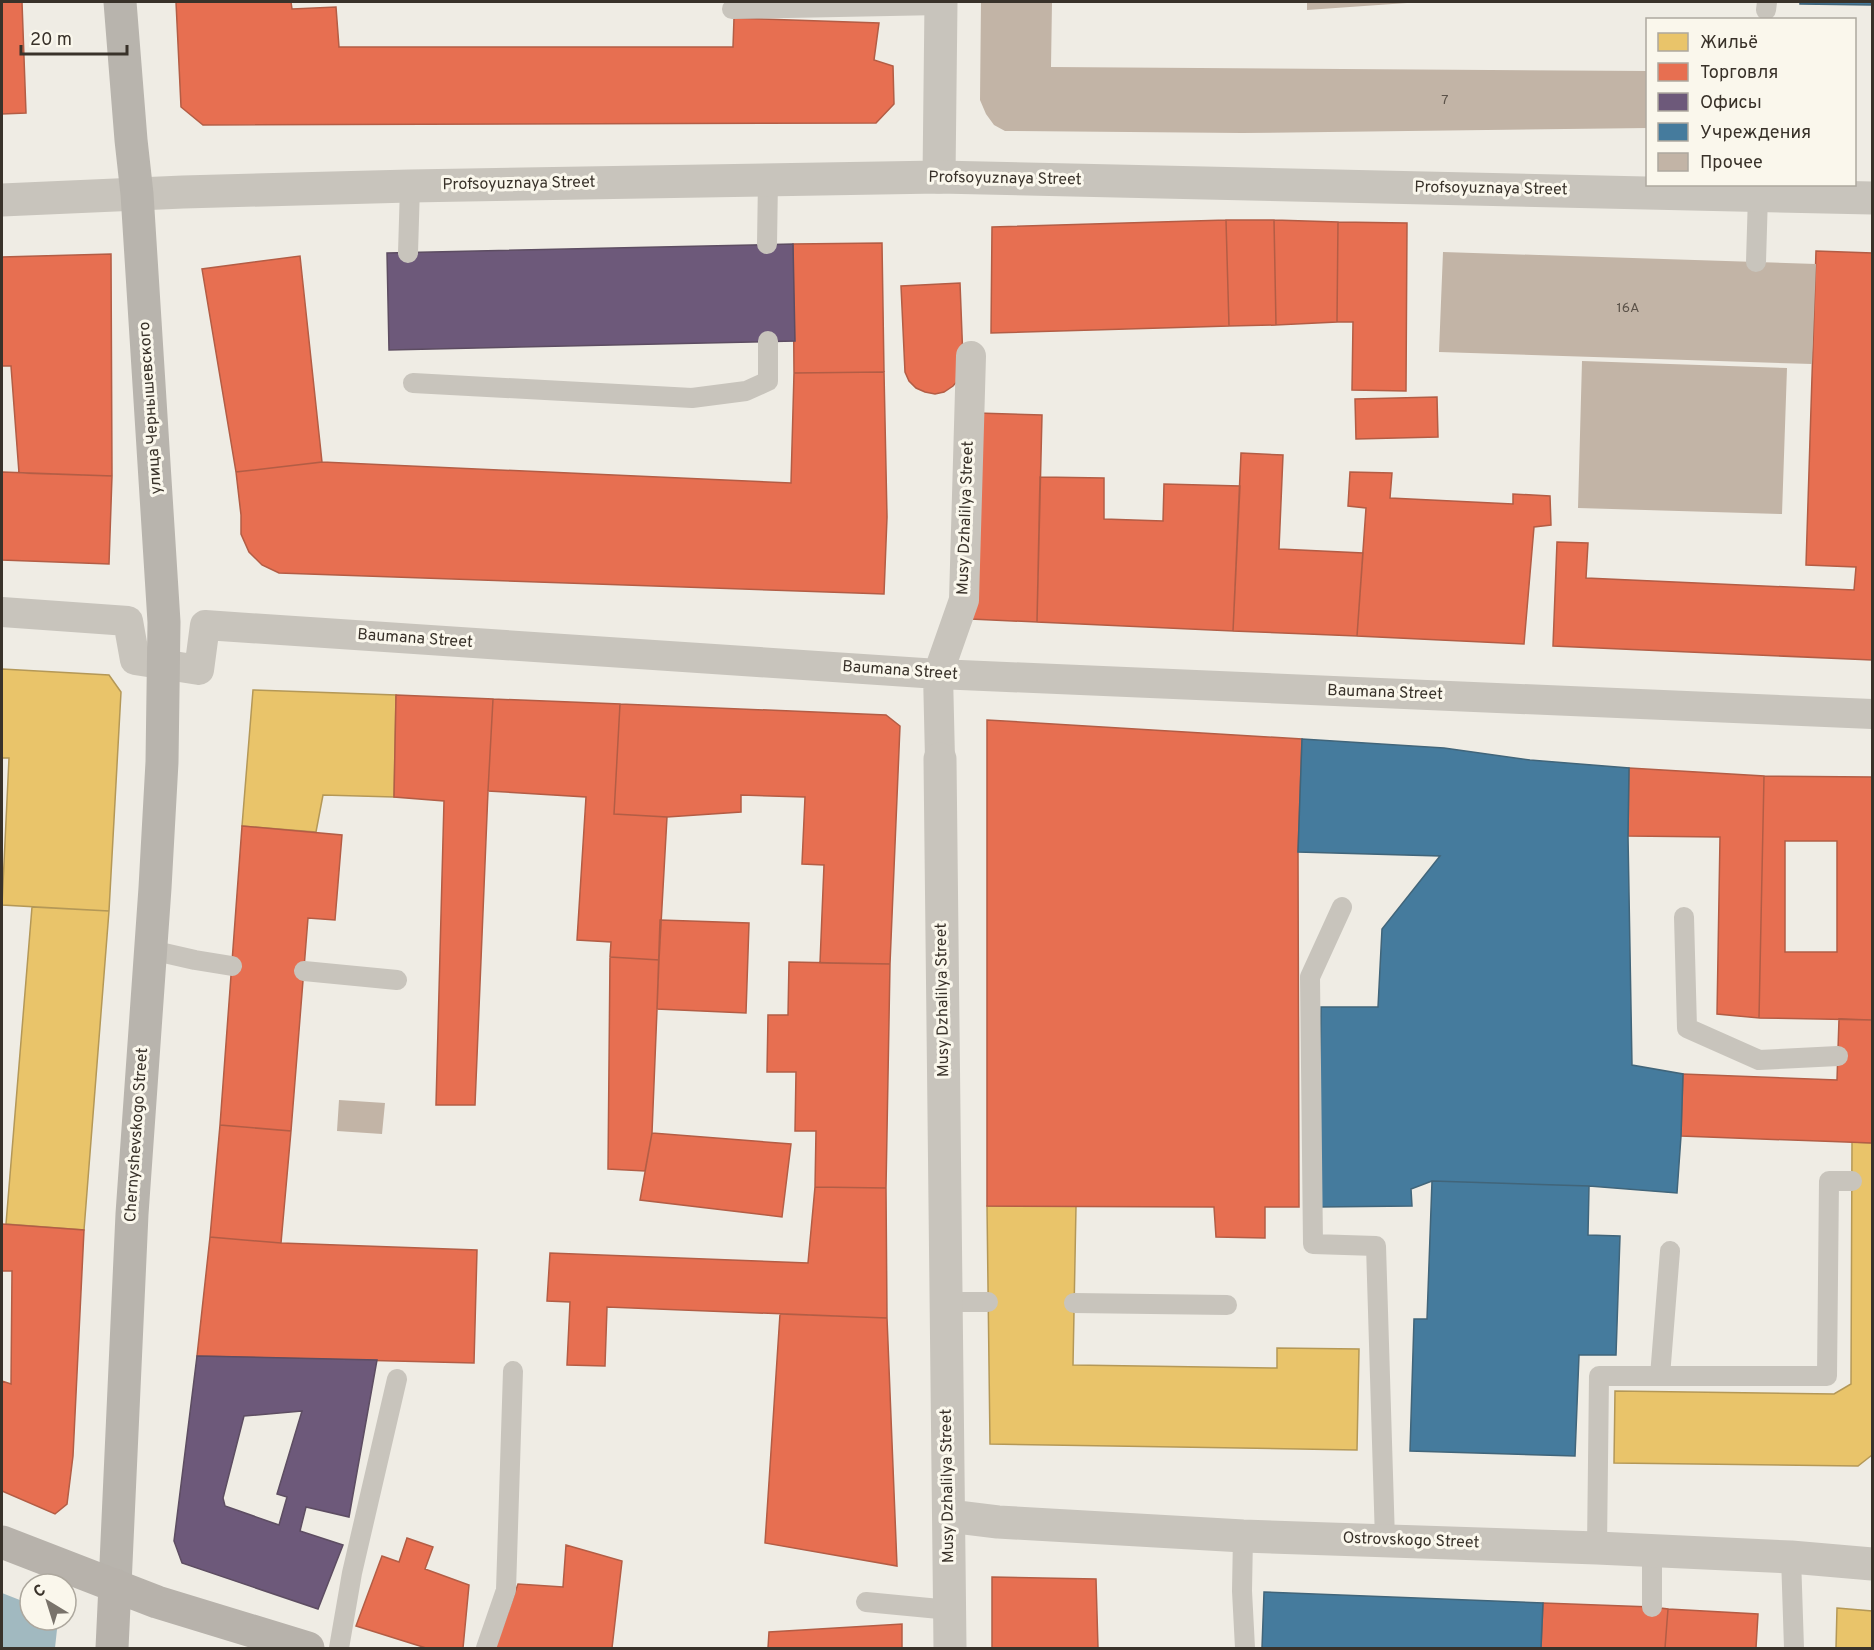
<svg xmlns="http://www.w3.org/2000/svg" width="1874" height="1650" font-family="Overpass,sans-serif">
<rect width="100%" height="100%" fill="#efece4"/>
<path fill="#a1b9c0" d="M 2,1593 L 30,1604 L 30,1620 L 65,1620 L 114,1648 L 2,1648 Z"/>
<path fill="#efece4" d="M 66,1617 L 116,1646 L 117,1648 L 55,1648 L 58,1620 L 66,1620 Z"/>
<path fill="#e9c46a" stroke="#b49857" stroke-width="1.5" d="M 2,669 L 109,675 L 121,692 L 109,911 L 2,905 L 9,758 L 2,758 Z
M 253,690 L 396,695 L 394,797 L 323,795 L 316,832 L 242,826 Z
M 32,907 L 109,911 L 84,1230 L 6,1224 Z
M 1852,1142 L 1872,1143 L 1872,1455 L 1858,1466 L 1614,1463 L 1615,1391 L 1834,1394 L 1851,1384 Z
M 987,1206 L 1076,1206 L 1073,1365 L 1277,1368 L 1277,1348 L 1359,1349 L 1357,1450 L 990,1444 Z
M 1837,1608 L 1872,1611 L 1872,1648 L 1836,1648 Z"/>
<path fill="#e76f51" stroke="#b35d45" stroke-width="1.5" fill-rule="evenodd" d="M 2,2 L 22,2 L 26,113 L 2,114 Z
M 176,2 L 291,2 L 292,9 L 336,7 L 339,47 L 733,47 L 734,18 L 879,23 L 874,60 L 893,66 L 894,104 L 876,123 L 203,125 L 181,107 Z
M 1226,220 L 1229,326 L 991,333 L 992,227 Z
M 1226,220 L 1274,220 L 1276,325 L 1229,326 Z
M 1274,220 L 1338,222 L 1337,322 L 1276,325 Z
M 1338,222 L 1407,223 L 1406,391 L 1352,390 L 1353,322 L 1337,322 Z
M 882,243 L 884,372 L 794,373 L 793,244 Z
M 1816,251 L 1872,253 L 1872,660 L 1553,646 L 1557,542 L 1588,543 L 1586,578 L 1854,590 L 1856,567 L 1806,565 Z
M 111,254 L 112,476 L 19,473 L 11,366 L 2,366 L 2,257 Z
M 300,256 L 322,462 L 236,472 L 202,269 Z
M 960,283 L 963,360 L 959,379 L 953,386 L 944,392 L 935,394 L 925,392 L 916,388 L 909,381 L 905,372 L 901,286 Z
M 884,372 L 887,517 L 884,594 L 279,573 L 262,565 L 249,552 L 241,534 L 241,515 L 236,472 L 322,462 L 791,483 L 794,373 Z
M 1437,397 L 1438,437 L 1356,439 L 1355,399 Z
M 977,413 L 1042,415 L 1037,622 L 971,619 Z
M 1241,453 L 1283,455 L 1279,549 L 1363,553 L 1357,636 L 1233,631 Z
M 2,472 L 112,476 L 109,564 L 2,560 Z
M 1350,472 L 1392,473 L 1390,498 L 1513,504 L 1513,494 L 1550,496 L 1551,525 L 1534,527 L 1524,644 L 1357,636 L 1366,508 L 1348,506 Z
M 1040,477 L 1104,478 L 1104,519 L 1163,521 L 1164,484 L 1240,486 L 1233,631 L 1037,622 Z
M 396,695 L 493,699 L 488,791 L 475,1105 L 436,1105 L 444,801 L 394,797 Z
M 493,699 L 620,704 L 614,814 L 667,817 L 659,960 L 610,957 L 611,942 L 577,940 L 586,797 L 488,791 Z
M 620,704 L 886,715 L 900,726 L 890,964 L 820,963 L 824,865 L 802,864 L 805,797 L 741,795 L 741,812 L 667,817 L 614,814 Z
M 987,720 L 1302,739 L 1298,852 L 1299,1207 L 1265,1207 L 1265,1238 L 1216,1237 L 1214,1207 L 987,1206 Z
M 1629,768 L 1764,776 L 1759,1018 L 1717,1014 L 1720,837 L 1628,836 Z
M 1764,776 L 1872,777 L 1872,1020 L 1759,1018 ZM 1785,841 L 1837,841 L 1837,952 L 1785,952 Z
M 242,826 L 342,835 L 335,920 L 308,918 L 291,1131 L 220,1125 Z
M 660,920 L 749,923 L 746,1013 L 657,1009 Z
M 610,957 L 659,960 L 652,1133 L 645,1171 L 608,1169 Z
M 789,962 L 890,964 L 886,1188 L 815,1187 L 816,1131 L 795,1131 L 796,1072 L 767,1072 L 768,1015 L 788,1015 Z
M 1839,1019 L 1872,1020 L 1872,1143 L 1681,1136 L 1683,1074 L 1837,1080 Z
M 220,1125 L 291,1131 L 281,1243 L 210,1237 Z
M 652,1133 L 791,1144 L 782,1217 L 640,1200 Z
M 815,1187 L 886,1188 L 887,1318 L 607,1307 L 605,1366 L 567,1365 L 570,1302 L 547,1301 L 550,1253 L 808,1263 Z
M 2,1224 L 84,1230 L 73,1456 L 67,1504 L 55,1514 L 2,1491 L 2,1381 L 11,1384 L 12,1271 L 2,1271 Z
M 210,1237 L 281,1243 L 477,1250 L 474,1363 L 197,1356 Z
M 780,1314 L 887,1318 L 897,1566 L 765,1543 Z
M 407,1538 L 433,1547 L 425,1569 L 469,1585 L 463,1648 L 426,1648 L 356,1626 L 382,1556 L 399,1562 Z
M 566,1545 L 622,1561 L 612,1648 L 495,1648 L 518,1584 L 563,1587 Z
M 992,1577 L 1096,1579 L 1098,1648 L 992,1648 Z
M 1543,1603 L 1652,1607 L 1668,1609 L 1665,1648 L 1541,1648 Z
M 1668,1609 L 1758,1614 L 1756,1648 L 1665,1648 Z
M 902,1624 L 902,1648 L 768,1648 L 769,1632 Z"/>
<path fill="#6d597a" stroke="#5d4d62" stroke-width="1.5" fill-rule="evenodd" d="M 793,244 L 795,341 L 389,350 L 387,253 Z
M 197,1356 L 377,1360 L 349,1517 L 306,1507 L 300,1531 L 343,1545 L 318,1609 L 182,1563 L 174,1541 ZM 302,1411 L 277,1494 L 287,1497 L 279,1525 L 225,1506 L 223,1498 L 244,1416 Z"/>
<path fill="#457b9d" stroke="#41657a" stroke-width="1.5" d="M 1800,2 L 1872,2 L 1872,5 L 1800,4 Z
M 1302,739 L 1444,748 L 1530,760 L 1629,768 L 1628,836 L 1632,1065 L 1683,1074 L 1681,1136 L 1677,1193 L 1589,1186 L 1432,1181 L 1411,1189 L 1412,1206 L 1318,1207 L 1321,1007 L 1378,1007 L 1382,929 L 1440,856 L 1298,852 Z
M 1432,1181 L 1589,1186 L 1588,1235 L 1620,1236 L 1616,1355 L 1579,1355 L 1575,1456 L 1410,1451 L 1414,1319 L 1427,1319 Z
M 1264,1592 L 1543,1603 L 1541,1648 L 1262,1648 Z"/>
<path fill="#c2b4a6" d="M 981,2 L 1052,2 L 1051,67 L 1648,71 L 1648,128 L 1242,133 L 1005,131 L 994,125 L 986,114 L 980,100 Z
M 1307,2 L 1407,2 L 1407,3 L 1307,10 Z
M 1443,252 L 1816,264 L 1812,364 L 1439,352 Z
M 1582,361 L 1787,368 L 1782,514 L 1578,508 Z
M 339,1100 L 385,1103 L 382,1134 L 337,1131 Z"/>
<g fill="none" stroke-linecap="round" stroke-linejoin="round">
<path stroke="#c8c4bc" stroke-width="20" d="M 732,9 L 941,5
M 1766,10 L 1767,2
M 767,244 L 768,180
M 408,253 L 410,186
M 1756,262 L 1758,195
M 413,383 L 692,398 L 746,391 L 768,381 L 768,341
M 1342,907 L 1310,977 L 1313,1244 L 1376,1246 L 1385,1540
M 1684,917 L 1687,1028 L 1759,1060 L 1838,1056
M 151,950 L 195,960 L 232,966
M 304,971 L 397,980
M 946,1302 L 988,1302
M 1074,1303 L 1227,1305
M 1660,1376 L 1670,1251
M 1243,1536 L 1242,1591 L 1245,1648
M 1597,1548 L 1599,1376 L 1827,1376 L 1829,1181 L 1852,1181
M 1791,1557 L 1794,1648
M 866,1602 L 950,1610
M 1652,1607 L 1652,1550
M 339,1648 L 352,1573 L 397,1379
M 486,1648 L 506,1590 L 513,1371"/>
<path stroke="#c8c4bc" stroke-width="30" d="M 2,612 L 128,621 L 135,660 L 199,670 L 205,625 L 938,674 L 1872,714
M 940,759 L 938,674 L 964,600 L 971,356"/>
<path stroke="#c8c4bc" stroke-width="33" d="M 939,177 L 941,2
M 940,759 L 950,1648
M 949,1516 L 998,1522 L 1243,1536 L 1597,1548 L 1791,1557 L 1872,1564"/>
<path stroke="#c8c4bc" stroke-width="33" d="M 2,200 L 183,192 L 410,186 L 939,177 L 1872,198"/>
<path stroke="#b8b4ad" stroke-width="33" d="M 115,1585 L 132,1214 L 155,888 L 162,762 L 164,622 L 137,194 L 131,140 L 120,2"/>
<path stroke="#b7b2ab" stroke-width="33" d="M 2,1542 L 157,1602 L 308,1648
M 112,1648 L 115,1585"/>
</g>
<g text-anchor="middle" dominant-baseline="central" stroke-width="6" stroke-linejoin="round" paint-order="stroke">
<g font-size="14" fill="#5b5249">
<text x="1445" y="100">7</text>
<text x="1628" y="308">16А</text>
</g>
<g font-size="16" fill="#39322a" stroke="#faf7ec">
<text transform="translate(1005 179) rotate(1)">Profsoyuznaya Street</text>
<text transform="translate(519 184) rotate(-1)">Profsoyuznaya Street</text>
<text transform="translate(1491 189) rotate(1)">Profsoyuznaya Street</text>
<text transform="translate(151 408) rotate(-94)">улица Чернышевского</text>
<text transform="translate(966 518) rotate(-88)">Musy Dzhalilya Street</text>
<text transform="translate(415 639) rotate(4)">Baumana Street</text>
<text transform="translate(900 671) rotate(4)">Baumana Street</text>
<text transform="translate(1385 693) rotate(2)">Baumana Street</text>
<text transform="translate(943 1000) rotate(-91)">Musy Dzhalilya Street</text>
<text transform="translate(137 1135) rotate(-86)">Chernyshevskogo Street</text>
<text transform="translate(948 1486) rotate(-91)">Musy Dzhalilya Street</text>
<text transform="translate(1411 1541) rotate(2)">Ostrovskogo Street</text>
</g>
</g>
<rect width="1874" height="1650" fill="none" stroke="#39322a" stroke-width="6"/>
<rect x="1646" y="18" width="210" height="168" fill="#faf7ec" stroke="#ada89e" stroke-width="1.5"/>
<rect x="1658" y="33" width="30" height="18" fill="#e9c46a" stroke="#ada89e" stroke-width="1.5"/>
<text x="1700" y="48" font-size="18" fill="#39322a">Жильё</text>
<rect x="1658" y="63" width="30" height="18" fill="#e76f51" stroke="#ada89e" stroke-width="1.5"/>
<text x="1700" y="78" font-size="18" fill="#39322a">Торговля</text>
<rect x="1658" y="93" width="30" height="18" fill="#6d597a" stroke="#ada89e" stroke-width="1.5"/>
<text x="1700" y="108" font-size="18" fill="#39322a">Офисы</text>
<rect x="1658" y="123" width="30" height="18" fill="#457b9d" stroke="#ada89e" stroke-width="1.5"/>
<text x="1700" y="138" font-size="18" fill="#39322a">Учреждения</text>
<rect x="1658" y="153" width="30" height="18" fill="#c2b4a6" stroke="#ada89e" stroke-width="1.5"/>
<text x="1700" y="168" font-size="18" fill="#39322a">Прочее</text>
<g transform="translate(48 1602) rotate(322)"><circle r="28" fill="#faf7ec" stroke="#ada89e" stroke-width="1.5"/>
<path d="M0-4.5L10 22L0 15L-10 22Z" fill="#79736b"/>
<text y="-9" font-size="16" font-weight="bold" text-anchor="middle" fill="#39322a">С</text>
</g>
<path d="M21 45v9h106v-9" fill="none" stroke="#39322a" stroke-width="3"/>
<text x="30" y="45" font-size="18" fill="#39322a" stroke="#faf7ec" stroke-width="4.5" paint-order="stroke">20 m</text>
</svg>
